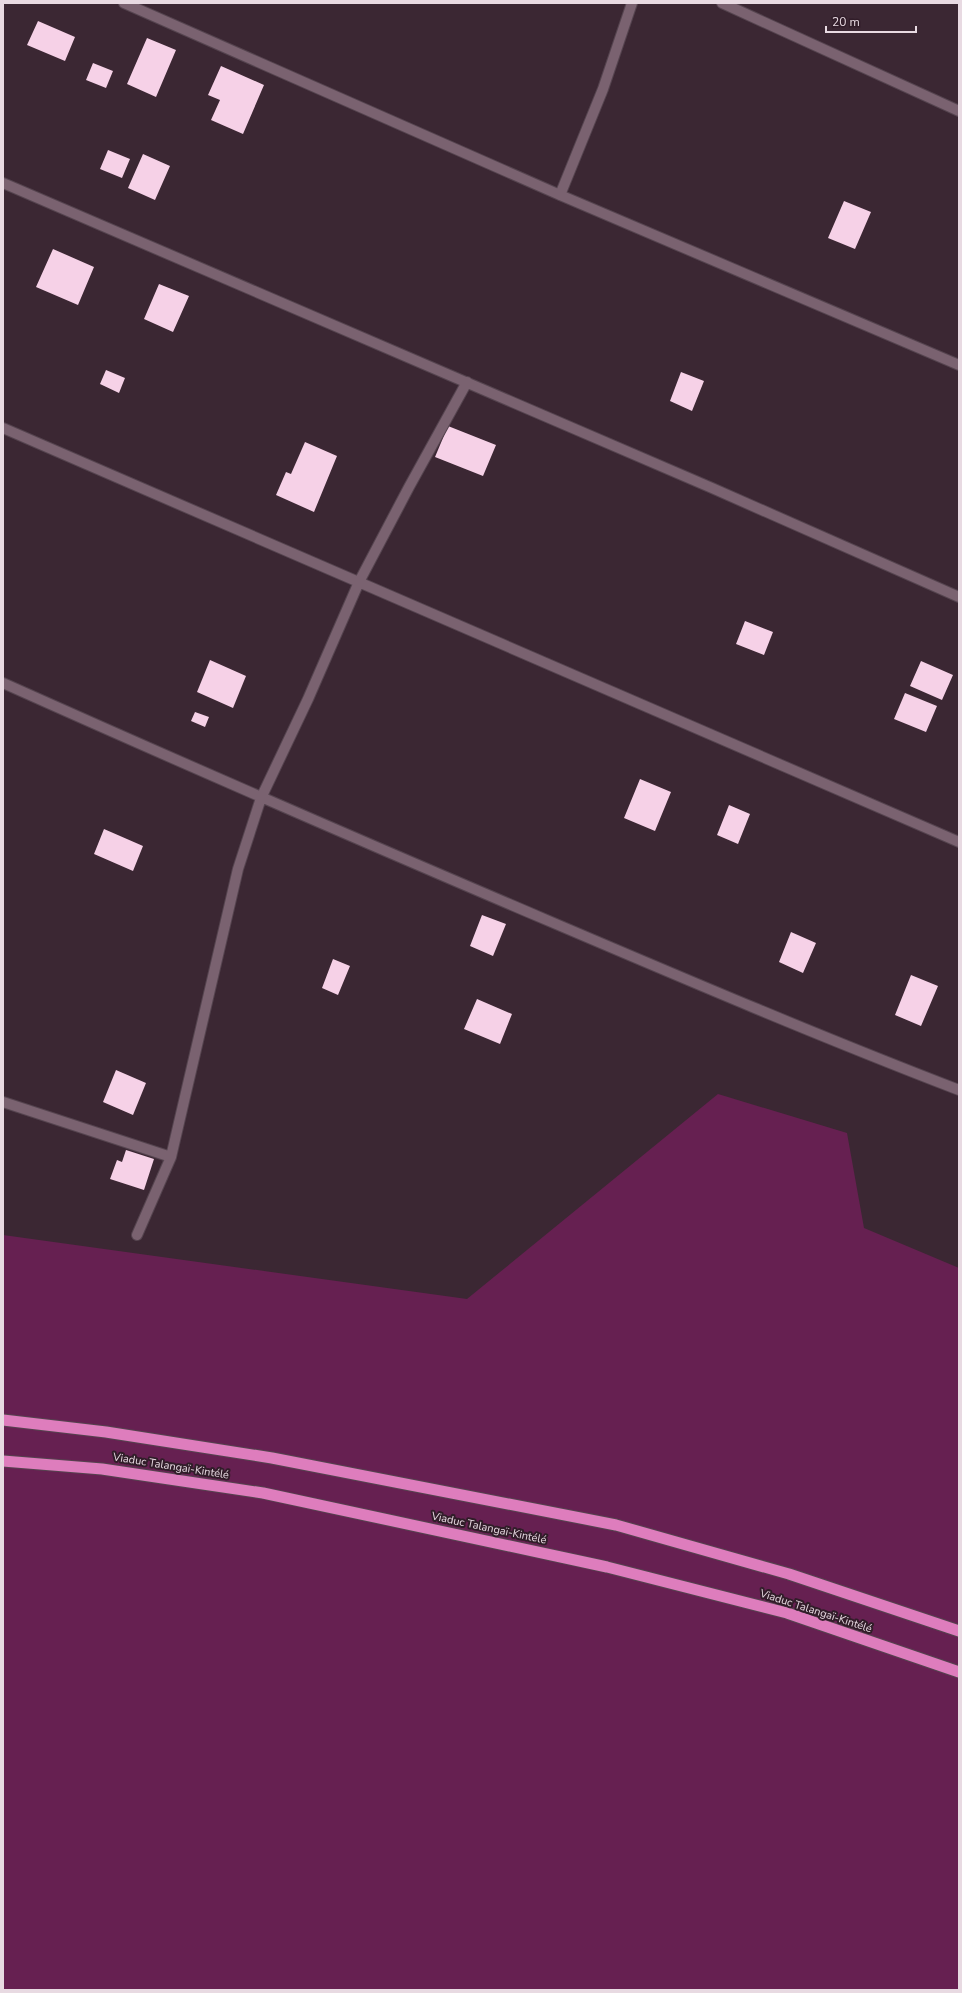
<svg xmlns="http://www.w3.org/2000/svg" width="962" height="1993" font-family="'Nunito Sans',sans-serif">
<rect width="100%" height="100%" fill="#3b2733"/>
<path fill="#662051" d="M 718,1094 L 847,1133 L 864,1228 L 959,1268 L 959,1990 L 3,1990 L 3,1235 L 467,1299 Z"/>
<path fill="#f6d1e7" d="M 38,21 L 75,37 L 65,61 L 27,45 Z
M 147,38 L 176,50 L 156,97 L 127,84 Z
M 93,63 L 113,71 L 106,88 L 86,80 Z
M 221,66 L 264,85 L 243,134 L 211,120 L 220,100 L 208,95 Z
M 108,150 L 130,159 L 122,178 L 100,169 Z
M 143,154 L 170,166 L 155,200 L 128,188 Z
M 844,201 L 871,212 L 855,249 L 828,238 Z
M 53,249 L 94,267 L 78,305 L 36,287 Z
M 159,284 L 189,296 L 173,332 L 144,319 Z
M 106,370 L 125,378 L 119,393 L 100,384 Z
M 681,372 L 704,381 L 692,411 L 670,401 Z
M 448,426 L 496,445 L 483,476 L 435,457 Z
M 305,442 L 337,456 L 314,512 L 276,495 L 286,472 L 291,474 Z
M 745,621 L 773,632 L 764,655 L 736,644 Z
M 210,660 L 246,676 L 233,708 L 197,692 Z
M 921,661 L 953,675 L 942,700 L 910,686 Z
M 905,693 L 937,706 L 926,732 L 894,719 Z
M 195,712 L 209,717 L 205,727 L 191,721 Z
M 640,779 L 671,792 L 655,831 L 624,818 Z
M 729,805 L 750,814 L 738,844 L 717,835 Z
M 104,829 L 143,846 L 133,871 L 94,854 Z
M 482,915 L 506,924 L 493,956 L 470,946 Z
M 791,932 L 816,943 L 803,973 L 779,962 Z
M 333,959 L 350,966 L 338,995 L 322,988 Z
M 911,975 L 938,986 L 921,1026 L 895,1015 Z
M 477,999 L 512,1014 L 500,1044 L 464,1029 Z
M 116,1070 L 146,1083 L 133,1115 L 103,1102 Z
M 126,1150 L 154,1159 L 144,1190 L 110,1179 L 117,1160 L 122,1162 Z"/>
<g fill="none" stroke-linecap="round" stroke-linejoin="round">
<g stroke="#55444f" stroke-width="12">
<path id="minor" d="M 124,3 L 560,195 L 959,365
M 722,3 L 959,111
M 3,183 L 712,488 L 959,597
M 560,195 L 603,89 L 632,3
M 3,428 L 959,842
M 3,683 C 184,764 366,843 549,921 C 685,979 821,1037 959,1090
M 3,1102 L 171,1157
M 137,1235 L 171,1157 L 238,869 L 261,798 L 308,699 L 359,582 L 409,487 L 467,382"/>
</g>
<g stroke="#55444f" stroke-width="13">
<path id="trunk" d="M 3,1420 L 106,1432 L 272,1458 L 616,1525 L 789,1574 L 959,1631
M 3,1461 L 102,1469 L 263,1493 L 607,1567 L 787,1613 L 959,1672"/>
</g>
<use href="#minor" stroke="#7a6270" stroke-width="10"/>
<use href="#trunk" stroke="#de7dbd" stroke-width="11"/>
</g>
<g text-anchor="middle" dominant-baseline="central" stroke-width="4" stroke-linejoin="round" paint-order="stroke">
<g font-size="11" fill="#e8dae2" stroke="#311d29">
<text transform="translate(171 1466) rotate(9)">Viaduc Talangaï-Kintélé</text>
<text transform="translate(489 1528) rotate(12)">Viaduc Talangaï-Kintélé</text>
<text transform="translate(816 1611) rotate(18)">Viaduc Talangaï-Kintélé</text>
</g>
</g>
<rect width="962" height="1993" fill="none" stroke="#e8dae2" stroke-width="8"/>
<path d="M826 26v6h90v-6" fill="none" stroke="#e8dae2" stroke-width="2"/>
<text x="832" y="26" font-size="12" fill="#e8dae2" stroke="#311d29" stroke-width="3" paint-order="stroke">20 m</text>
</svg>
